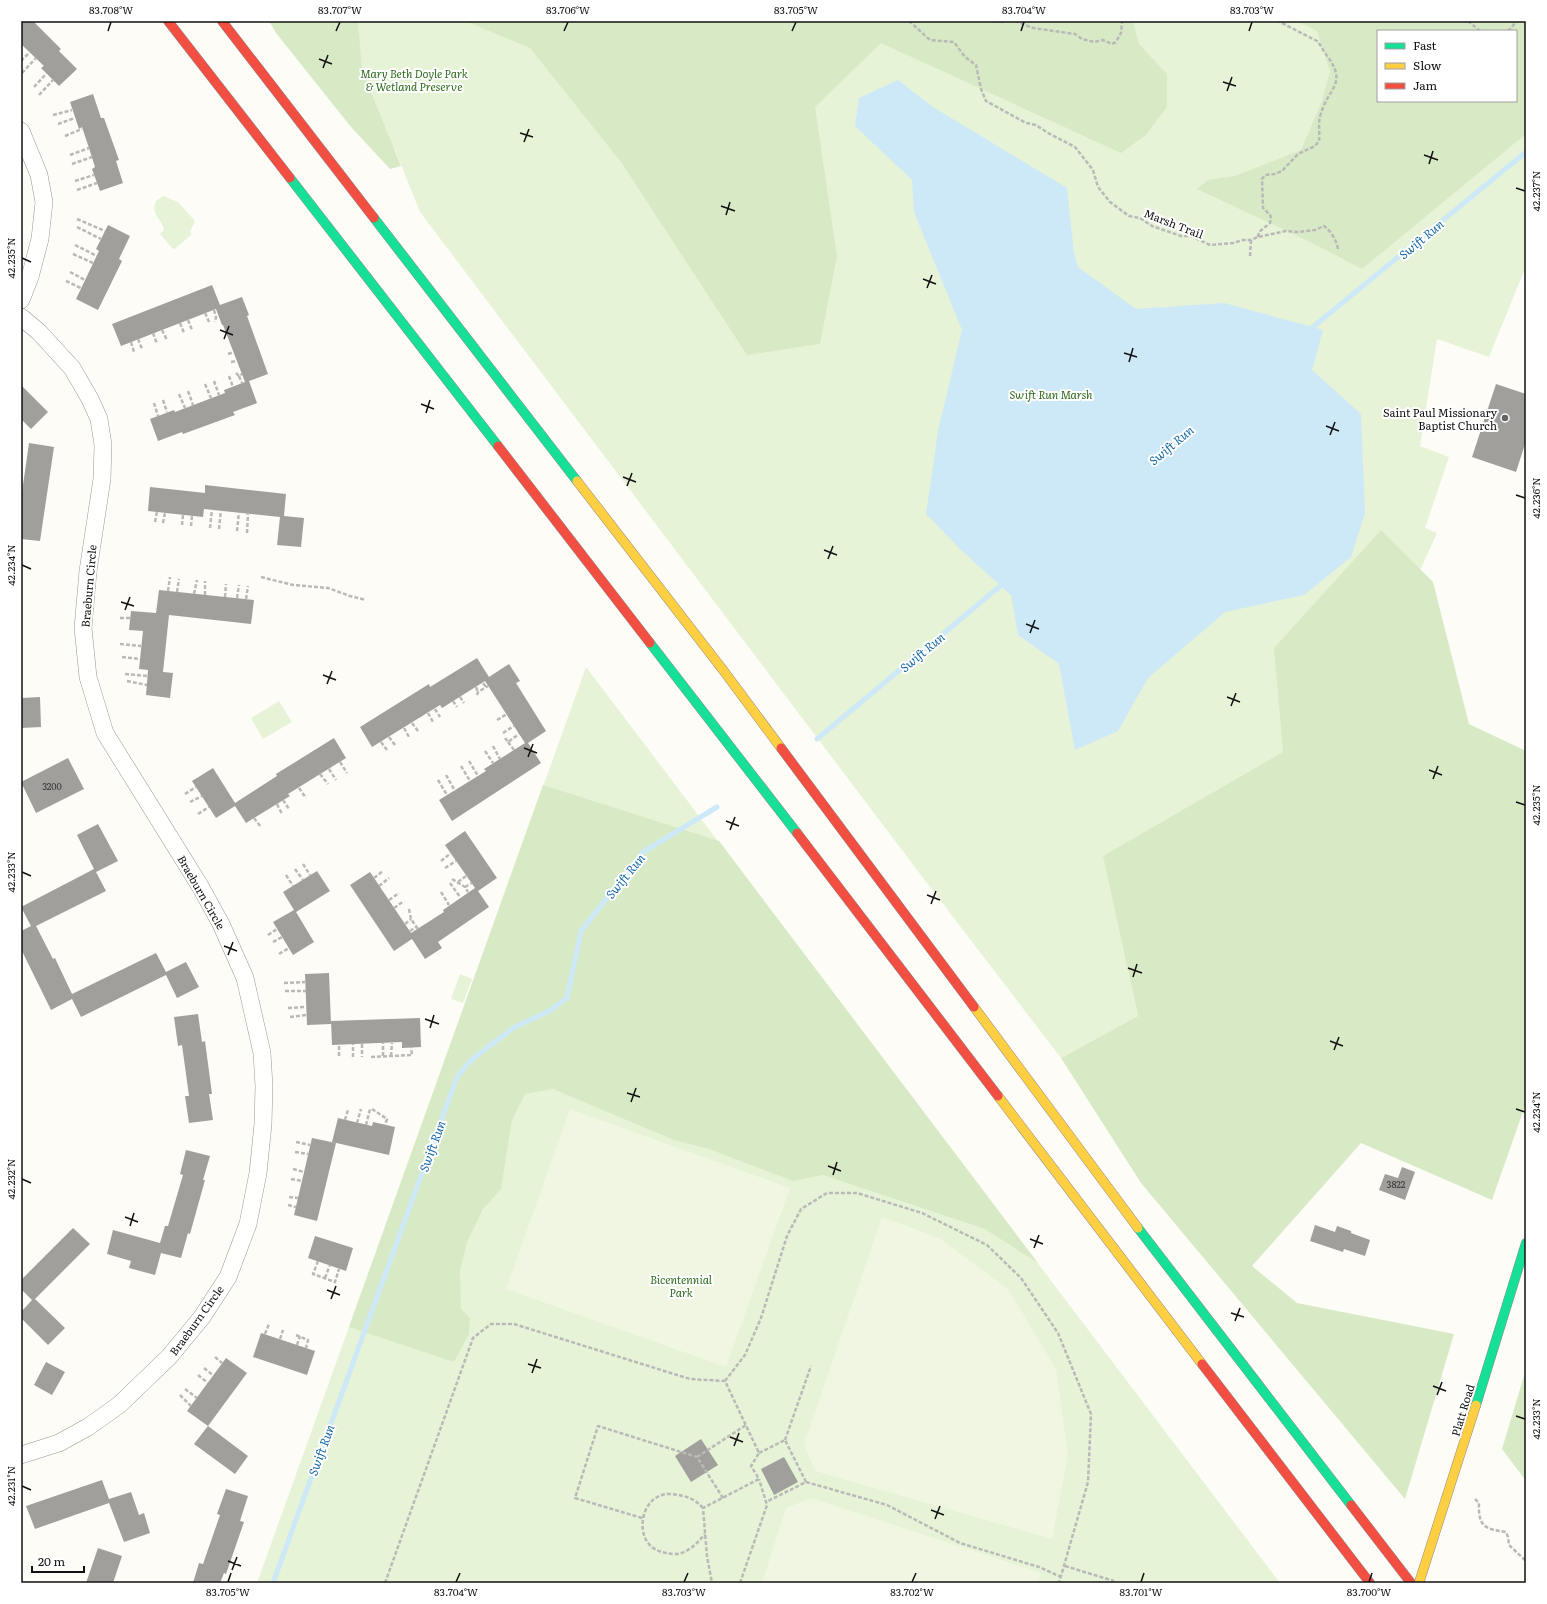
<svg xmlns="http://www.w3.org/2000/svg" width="1547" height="1604" font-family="Literata,serif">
<rect width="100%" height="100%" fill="#fdfcf7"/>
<path fill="#e7f3d7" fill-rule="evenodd" d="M 293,21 L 1526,21 L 1526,266 L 1489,357 L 1437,339 L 1420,446 L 1449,457 L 1425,528 L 1437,533 L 1303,829 L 1128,971 L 1138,1016 L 1061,1058 L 917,870 L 420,212 L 395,150 ZM 1378,31 L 1516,31 L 1516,101 L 1378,101 Z
M 163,196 L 178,202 L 195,221 L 190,232 L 192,234 L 175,249 L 172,248 L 160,234 L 164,230 C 162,218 150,215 156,201 Z
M 586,667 L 1280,1583 L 257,1583 Z
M 279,701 L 292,722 L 263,739 L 251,718 Z
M 460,974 L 472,979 L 463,1003 L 451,999 Z"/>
<path fill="#d8eac5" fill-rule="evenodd" d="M 269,21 L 358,21 L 362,70 L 401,166 L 390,169 L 351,127 L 276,33 Z
M 465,21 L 1133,21 L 1139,44 L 1167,74 L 1167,107 L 1146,135 L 1121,153 L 881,43 L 815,107 L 837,256 L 820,344 L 747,355 L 621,162 L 530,48 Z
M 1297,21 L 1526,21 L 1526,134 L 1362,269 L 1310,242 L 1197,189 L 1208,180 L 1235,176 L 1301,150 L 1322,101 L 1330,71 L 1317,31 ZM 1378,31 L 1516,31 L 1516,101 L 1378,101 Z
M 1381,530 L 1433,582 L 1469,724 L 1526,751 L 1526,1103 L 1492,1200 L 1361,1143 L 1252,1266 L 1297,1303 L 1454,1334 L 1405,1499 L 1141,1183 L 1061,1058 L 1138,1016 L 1103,856 L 1283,752 L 1274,648 Z
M 543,785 L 719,841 L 1038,1263 L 985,1229 L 823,1175 L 793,1181 L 709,1149 L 674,1140 L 553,1089 L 525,1094 L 512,1120 L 501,1189 L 483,1209 L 467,1242 L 460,1271 L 461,1309 L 470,1318 L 469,1334 L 454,1362 L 349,1327 Z
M 1526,1369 L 1526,1481 L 1502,1449 Z"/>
<path fill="#f0f6e1" d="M 570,1109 L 790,1188 L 726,1367 L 506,1289 Z
M 882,1217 L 939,1238 L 1009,1290 L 1056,1369 L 1068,1455 L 1052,1539 L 815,1471 L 804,1444 Z
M 811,1498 L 1041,1573 L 1038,1583 L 762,1583 L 786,1508 Z"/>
<path fill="#cde8f7" d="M 898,80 L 933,107 L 1067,188 L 1074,253 L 1078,267 L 1136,309 L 1224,303 L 1323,330 L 1312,370 L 1361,414 L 1365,513 L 1351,557 L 1304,595 L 1225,612 L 1148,678 L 1118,731 L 1075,750 L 1059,664 L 1018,635 L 1011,595 L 962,551 L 926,514 L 938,431 L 962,330 L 914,212 L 912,180 L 855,126 L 859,98 Z"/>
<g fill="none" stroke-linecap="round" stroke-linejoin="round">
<path stroke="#cde8f7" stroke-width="5" d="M 1308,331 L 1526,152
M 817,739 L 1005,582
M 273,1583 L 457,1077 L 471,1060 L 513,1028 L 549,1011 L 567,998 L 581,931 L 643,852 L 717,807"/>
</g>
<path fill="#a19f9c" d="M 21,21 L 33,21 L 61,49 L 59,51 L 77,69 L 59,86 L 41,68 L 44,66 L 21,44 Z
M 93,94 L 101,118 L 104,118 L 119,160 L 116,161 L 123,183 L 100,191 L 92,169 L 95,167 L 89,148 L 82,127 L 79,129 L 70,102 Z
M 108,225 L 130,236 L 119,259 L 122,261 L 98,310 L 76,299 L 99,251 L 96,249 Z
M 212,285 L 220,305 L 242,297 L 249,315 L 247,316 L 268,374 L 249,381 L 257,403 L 233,412 L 235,415 L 183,434 L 182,432 L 158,441 L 150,419 L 174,410 L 175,412 L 225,393 L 224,390 L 245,382 L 223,325 L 222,325 L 216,309 L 121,346 L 112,324 Z
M 1496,384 L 1526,394 L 1526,441 L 1516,472 L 1472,457 Z
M 21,385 L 48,412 L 31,429 L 21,419 Z
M 29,443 L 54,447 L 40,541 L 21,539 L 21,499 Z
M 205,485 L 286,494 L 284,516 L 304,518 L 301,547 L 277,545 L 280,517 L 204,509 L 203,517 L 148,511 L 150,487 L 205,493 Z
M 159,590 L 254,600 L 251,624 L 169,615 L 163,672 L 173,673 L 170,698 L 146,695 L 148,670 L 139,669 L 143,631 L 129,630 L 131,611 L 156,613 Z
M 477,658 L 489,677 L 509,664 L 520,681 L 516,683 L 546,731 L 528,743 L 541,763 L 452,821 L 439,800 L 486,771 L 484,769 L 525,743 L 485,681 L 442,708 L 440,705 L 372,747 L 360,727 L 429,684 L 430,687 Z
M 40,697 L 41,727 L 21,728 L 21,698 Z
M 334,738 L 346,758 L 288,794 L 290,796 L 246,823 L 235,806 L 216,818 L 192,781 L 213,768 L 235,803 L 277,776 L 276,774 Z
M 68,758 L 84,789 L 36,813 L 21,782 Z
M 98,824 L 118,861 L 96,872 L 106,891 L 36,926 L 53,959 L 55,958 L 72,994 L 156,953 L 166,972 L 186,962 L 199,987 L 177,998 L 166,975 L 81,1017 L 72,999 L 51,1010 L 21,949 L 21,931 L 31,926 L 21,907 L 94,869 L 77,835 Z
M 465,831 L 497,878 L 478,891 L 489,907 L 438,942 L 442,948 L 425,959 L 412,939 L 394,951 L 350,885 L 370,872 L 411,933 L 444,912 L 443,910 L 475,888 L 445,845 Z
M 317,871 L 330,891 L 296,912 L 314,942 L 293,955 L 273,922 L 294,910 L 283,892 Z
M 329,973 L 331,1024 L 307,1025 L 305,974 Z
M 198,1014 L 202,1042 L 205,1041 L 212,1094 L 209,1094 L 213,1120 L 189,1123 L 185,1096 L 189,1096 L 182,1045 L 178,1046 L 174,1017 Z
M 420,1018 L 421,1047 L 402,1048 L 402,1042 L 332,1045 L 331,1021 Z
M 338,1118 L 372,1126 L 373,1122 L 395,1127 L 389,1155 L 332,1142 Z
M 312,1138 L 336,1143 L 317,1221 L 294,1215 Z
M 186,1150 L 210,1156 L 203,1180 L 205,1180 L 190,1234 L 188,1233 L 181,1258 L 161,1253 L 155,1275 L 129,1268 L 131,1261 L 107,1254 L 113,1230 L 160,1243 L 165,1226 L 168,1226 L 183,1175 L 180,1174 Z
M 1402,1167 L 1415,1172 L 1405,1200 L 1379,1190 L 1385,1174 L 1398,1178 Z
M 1315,1225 L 1335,1232 L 1337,1226 L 1351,1231 L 1351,1233 L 1370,1240 L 1365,1256 L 1344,1249 L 1343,1252 L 1310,1241 Z
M 73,1228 L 90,1244 L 35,1299 L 65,1328 L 48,1345 L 21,1318 L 21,1312 L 32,1300 L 21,1289 L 21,1280 Z
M 315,1236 L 353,1248 L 346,1271 L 308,1258 Z
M 261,1333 L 315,1351 L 307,1375 L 253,1357 Z
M 226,1358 L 247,1373 L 208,1426 L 187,1411 Z
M 46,1362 L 65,1372 L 52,1395 L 34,1385 Z
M 208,1426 L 248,1456 L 235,1474 L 194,1444 Z
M 701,1439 L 718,1465 L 691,1482 L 675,1456 Z
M 784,1457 L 798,1482 L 774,1495 L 761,1469 Z
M 102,1480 L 109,1499 L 131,1492 L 139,1515 L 144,1513 L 150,1533 L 124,1542 L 109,1503 L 35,1529 L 26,1506 Z
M 226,1489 L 248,1496 L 240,1521 L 244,1522 L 226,1574 L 224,1573 L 220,1583 L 193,1583 L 199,1563 L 203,1564 L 220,1515 L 217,1514 Z
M 98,1548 L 122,1556 L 113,1583 L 86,1583 Z"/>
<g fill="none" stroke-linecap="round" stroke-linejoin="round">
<g stroke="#979795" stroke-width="18">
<path id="street" d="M 21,131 L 39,175 L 44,202 L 40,239 L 30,277 L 21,300
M 21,317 L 39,332 L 72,368 L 90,399 L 99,419 L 103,445 L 102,479 L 88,571 L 83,628 L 88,677 L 105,733 L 200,886 L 221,924 L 245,978 L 262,1053 L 264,1086 L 263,1124 L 258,1173 L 248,1224 L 228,1277 L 202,1317 L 169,1357 L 119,1405 L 88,1427 L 59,1443 L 21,1455"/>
</g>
<g stroke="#8e8d8b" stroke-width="10">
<path id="fast" d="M 290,178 L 498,446
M 374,218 L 577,481
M 650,643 L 797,833
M 1138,1228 L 1351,1505
M 1476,1405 L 1526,1243"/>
</g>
<g stroke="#8e8d8b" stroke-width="10">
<path id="slow" d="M 577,481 L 723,670 L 781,748
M 974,1007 L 1138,1228
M 998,1096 L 1202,1364
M 1419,1583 L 1476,1405"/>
</g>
<g stroke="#8e8d8b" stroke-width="10">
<path id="jam" d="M 168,21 L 290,178
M 222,21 L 374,218
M 498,446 L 650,643
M 781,748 L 974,1007
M 797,833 L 998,1096
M 1202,1364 L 1370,1583
M 1351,1505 L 1411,1583"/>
</g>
<path stroke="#b9b9b8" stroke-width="2.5" stroke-dasharray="4 2" stroke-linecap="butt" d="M 909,21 L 930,40 L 954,42 L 965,57 L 976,65 L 981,89 L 986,101 L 1026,123 L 1036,125 L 1048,133 L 1075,147 L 1093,170 L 1098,187 L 1110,202 L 1129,216 L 1140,218 L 1152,226 L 1181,236 L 1191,236 L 1210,245 L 1233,243 L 1243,240 L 1251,240 L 1258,237 L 1286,231 L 1298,232 L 1315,230 L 1324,226 C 1331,231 1338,242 1338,251
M 995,21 L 1002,22 L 1008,21
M 1015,21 L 1033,28 L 1075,34 L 1082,39 L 1094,42 L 1103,40 L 1112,44 L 1116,42 L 1121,33 L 1122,21
M 1468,21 L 1480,31
M 1486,31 L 1487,31
M 1508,31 L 1517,21
M 21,61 L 30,52
M 22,73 L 36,58
M 34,87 L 46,74
M 39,95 L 53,80
M 53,115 L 72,110
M 58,124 L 75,118
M 65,136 L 82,129
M 70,155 L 89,148
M 72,164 L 92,157
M 75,181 L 94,175
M 77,190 L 97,183
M 77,219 L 105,231
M 77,227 L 101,239
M 1258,237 L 1259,232 L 1270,223 L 1271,218 L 1270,215 L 1263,208 L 1262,179 L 1265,175 L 1275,174 L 1282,171 L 1298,154 L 1315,146 L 1319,141 C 1320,134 1318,124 1320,117 C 1327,87 1350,85 1325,53 C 1322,49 1321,45 1317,41 L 1278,21
M 75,245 L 97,256
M 73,254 L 93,263
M 1250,256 L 1251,240
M 70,272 L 85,280
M 66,281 L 81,288
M 214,310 L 216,317 L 215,322
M 205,313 L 210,324
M 188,320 L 192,330
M 180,323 L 184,333
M 162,330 L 167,340
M 153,333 L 157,344
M 138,339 L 142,349
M 131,342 L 134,352
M 228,354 L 234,352
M 231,362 L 237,361
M 236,373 L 239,376 L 242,374
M 229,376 L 233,387
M 239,376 L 242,383
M 214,381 L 219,395
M 205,384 L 211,398
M 188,391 L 193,405
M 179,394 L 185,408
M 163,400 L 167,412
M 154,403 L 158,416
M 155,522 L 157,512
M 163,523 L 165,513
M 182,525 L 183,515
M 191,526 L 192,516
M 210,528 L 212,509
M 219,529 L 221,510
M 237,531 L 239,512
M 247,533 L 248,513
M 261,577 L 293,585 L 328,588 L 350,596 L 366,600
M 168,591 L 170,577
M 177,592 L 179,579
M 194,594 L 197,580
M 205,595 L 205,581
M 225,597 L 226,584
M 237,598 L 239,585
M 246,599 L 248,586
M 120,618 L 130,618
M 120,644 L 141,646
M 122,657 L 140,659
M 125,674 L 148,676
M 127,681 L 147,685
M 483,683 L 486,687
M 476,687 L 478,692
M 477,695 L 478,692 L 488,686
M 460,697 L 464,703
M 453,701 L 457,707
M 435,709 L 440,717
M 428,713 L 433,722
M 497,720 L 507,714
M 412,723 L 418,731
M 404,728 L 409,737
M 503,733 L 514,726
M 389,737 L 395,745
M 505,738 L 508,742 L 519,734
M 381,742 L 387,750
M 508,742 L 514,750
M 493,746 L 500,759
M 485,751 L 493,763
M 469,761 L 478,776
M 340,762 L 347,773
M 461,766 L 470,781
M 329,769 L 336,780
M 320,774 L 328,784
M 446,775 L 455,791
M 438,780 L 447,795
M 299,788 L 306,798
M 185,794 L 196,787
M 283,800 L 289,809
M 190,802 L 202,796
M 277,804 L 282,814
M 198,814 L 209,807
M 254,818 L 261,827
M 441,861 L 451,853
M 303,864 L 310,875
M 445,868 L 456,861
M 295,869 L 303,880
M 286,875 L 293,886
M 374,878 L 383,871
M 452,879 L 465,887 L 468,892
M 458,882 L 466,876
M 450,883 L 460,897
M 379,886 L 389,878
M 465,887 L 472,883
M 441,892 L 449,905
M 389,900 L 399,893
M 394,908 L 404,901
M 409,909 L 411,919 L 418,929
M 405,924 L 411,919
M 410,931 L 416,927
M 268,935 L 277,929
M 273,942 L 282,937
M 279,954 L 289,948
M 284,983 L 305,982
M 285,991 L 306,991
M 288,1008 L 306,1007
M 290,1017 L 306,1015
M 362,1044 L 362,1057
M 339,1056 L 339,1045
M 383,1056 L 383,1043
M 391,1056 L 392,1043
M 353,1057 L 353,1044
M 371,1057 L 412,1055 L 411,1047
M 372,1109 L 387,1119 L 385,1125
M 345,1120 L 348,1110
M 357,1123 L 361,1109
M 366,1125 L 370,1109
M 296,1142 L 310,1145
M 295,1152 L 308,1154
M 293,1169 L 304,1172
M 291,1179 L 302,1181
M 289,1197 L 298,1198
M 288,1205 L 296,1207
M 318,1261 L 313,1274 L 335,1282 L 339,1269
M 325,1278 L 330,1265
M 265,1334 L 269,1324
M 296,1335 L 308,1340 L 306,1348
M 280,1339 L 283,1330
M 297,1345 L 300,1336
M 215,1357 L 222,1363
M 204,1368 L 213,1375
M 198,1375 L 208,1383
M 725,1381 L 745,1355 L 761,1318 L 787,1236 L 801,1209 L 827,1193 L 857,1193 L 922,1213 L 987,1245 L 1021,1278 L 1058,1333 L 1091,1414 L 1088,1482 L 1059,1583
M 185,1389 L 197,1398
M 180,1395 L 191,1406
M 785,1440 L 811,1366
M 759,1453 L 785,1440 L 806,1482 L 766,1502
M 697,1457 L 746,1425
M 806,1482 L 887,1505 L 960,1543 L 1039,1567 L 1061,1577
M 1475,1499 L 1479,1503 C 1478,1527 1485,1529 1506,1532 L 1508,1537 L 1509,1545 L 1526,1561
M 703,1508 C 694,1498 684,1495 670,1494 C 640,1493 633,1540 657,1550 C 660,1552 663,1552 666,1553 C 671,1554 679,1555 684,1552 C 693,1548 699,1541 705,1534
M 642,1518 L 575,1498 L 598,1426 L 697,1457 L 723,1498
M 1065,1566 L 1114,1581
M 385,1583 L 473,1338 L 491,1324 L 514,1324 L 690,1379 L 725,1381 L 759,1453 L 751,1466 L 759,1479 L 703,1508 L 707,1556 L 712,1583
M 740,1583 L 767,1505 L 759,1479"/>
<use href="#street" stroke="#fffffe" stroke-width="17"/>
<use href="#fast" stroke="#16e098" stroke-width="9"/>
<use href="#slow" stroke="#ffcf43" stroke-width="9"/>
<use href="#jam" stroke="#f24e42" stroke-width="9"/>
</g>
<path fill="none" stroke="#111" stroke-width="1.5" d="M 108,31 L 111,22M 336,31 L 340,22M 564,31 L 568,22M 792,31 L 796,22M 1021,31 L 1024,22M 1249,31 L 1252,22M 319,59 L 332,64M 323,68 L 328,55M 1223,82 L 1236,86M 1227,91 L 1232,77M 520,133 L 533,137M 524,142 L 529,129M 1424,155 L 1438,160M 1429,164 L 1433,151M 1516,188 L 1525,191M 721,206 L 735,211M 726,215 L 730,202M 22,258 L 31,262M 923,279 L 936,284M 927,288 L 932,275M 220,330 L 233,335M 224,339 L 229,326M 1124,353 L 1137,357M 1129,362 L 1133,348M 421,404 L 434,409M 426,413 L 430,400M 1326,426 L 1339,431M 1330,435 L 1335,422M 623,477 L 636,482M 627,486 L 632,473M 1516,495 L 1525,498M 824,550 L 837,555M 828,559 L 833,546M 22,565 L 31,569M 121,602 L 134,606M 125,610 L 130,597M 1026,624 L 1039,629M 1030,633 L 1035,620M 323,675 L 336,680M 327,684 L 332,671M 1227,697 L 1240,702M 1231,706 L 1236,693M 524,748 L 537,753M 528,757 L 533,744M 1429,770 L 1442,775M 1433,779 L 1438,766M 1516,802 L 1525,805M 726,821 L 739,826M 730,830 L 735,817M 22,872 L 31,876M 927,895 L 940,900M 931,904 L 936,891M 224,946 L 237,951M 228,955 L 233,942M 1128,968 L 1142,973M 1133,977 L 1137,964M 425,1019 L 439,1024M 430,1028 L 434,1015M 1330,1041 L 1343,1046M 1334,1050 L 1339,1037M 627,1093 L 640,1097M 631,1102 L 636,1088M 1516,1109 L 1525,1112M 828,1166 L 841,1171M 833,1175 L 837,1162M 22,1179 L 31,1183M 125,1217 L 138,1222M 130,1226 L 134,1213M 1030,1239 L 1043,1244M 1034,1248 L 1039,1235M 327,1290 L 340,1295M 331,1299 L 336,1286M 1231,1313 L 1244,1317M 1235,1321 L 1240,1308M 528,1364 L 541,1368M 532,1373 L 537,1359M 1433,1386 L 1446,1391M 1437,1395 L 1442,1382M 1516,1416 L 1525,1419M 730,1437 L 743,1442M 734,1446 L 739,1433M 22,1486 L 31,1490M 931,1510 L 944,1515M 935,1519 L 940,1506M 228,1561 L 241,1566M 232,1570 L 237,1557M 228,1582 L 231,1573M 456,1582 L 460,1573M 684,1582 L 688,1573M 912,1582 L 916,1573M 1141,1582 L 1144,1573M 1369,1582 L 1372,1573"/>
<circle fill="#646362" stroke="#fff" stroke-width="1.5" cx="1505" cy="418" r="4"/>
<g text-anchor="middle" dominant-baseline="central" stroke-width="4" stroke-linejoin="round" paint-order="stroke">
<g font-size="9" fill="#353434">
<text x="52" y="786">3200</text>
<text x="1396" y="1184">3822</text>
</g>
<g font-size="11" font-style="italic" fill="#2f6b1f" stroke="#fff">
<text x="414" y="73">Mary Beth Doyle Park<tspan x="414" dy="13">&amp; Wetland Preserve</tspan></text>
<text x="1051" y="394">Swift Run Marsh</text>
<text x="681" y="1279">Bicentennial<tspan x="681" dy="13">Park</tspan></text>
</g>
<g font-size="11" fill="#111" stroke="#fff">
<text transform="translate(1174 223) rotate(21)">Marsh Trail</text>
<text transform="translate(88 586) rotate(-85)">Braeburn Circle</text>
<text transform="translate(202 892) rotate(60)">Braeburn Circle</text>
<text transform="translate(196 1320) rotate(-54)">Braeburn Circle</text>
<text transform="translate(1462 1410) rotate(-73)">Platt Road</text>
</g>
<g font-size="11" fill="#111" stroke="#fff" text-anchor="end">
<text x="1497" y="412">Saint Paul Missionary<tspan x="1497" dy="13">Baptist Church</tspan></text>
</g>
<g font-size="12" font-style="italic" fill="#1768a6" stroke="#fff">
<text transform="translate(1421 239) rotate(-40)">Swift Run</text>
<text transform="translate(1171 445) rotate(-40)">Swift Run</text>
<text transform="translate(922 652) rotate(-40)">Swift Run</text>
<text transform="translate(625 876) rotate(-51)">Swift Run</text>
<text transform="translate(432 1146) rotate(-70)">Swift Run</text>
<text transform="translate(321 1450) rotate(-70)">Swift Run</text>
</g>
</g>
<rect width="1547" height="1604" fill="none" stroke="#ffffff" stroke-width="44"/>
<rect x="1377" y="30" width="140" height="72" fill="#ffffff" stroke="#a0a0a0"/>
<rect x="1385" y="43" width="20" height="6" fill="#16e098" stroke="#a0a0a0"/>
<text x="1413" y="50" font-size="12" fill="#111111">Fast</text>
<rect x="1385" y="63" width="20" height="6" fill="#ffcf43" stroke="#a0a0a0"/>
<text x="1413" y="70" font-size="12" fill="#111111">Slow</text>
<rect x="1385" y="83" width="20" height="6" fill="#f24e42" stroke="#a0a0a0"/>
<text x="1413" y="90" font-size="12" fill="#111111">Jam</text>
<path d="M32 1566v6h52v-6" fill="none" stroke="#111111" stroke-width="2"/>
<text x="38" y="1566" font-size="12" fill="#111111" stroke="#ffffff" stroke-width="3" paint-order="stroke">20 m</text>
<rect x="22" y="22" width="1503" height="1560" fill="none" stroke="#111" stroke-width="1.5"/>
<g font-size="10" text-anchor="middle" fill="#111">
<text x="111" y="14">83.708°W</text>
<text x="340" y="14">83.707°W</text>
<text x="568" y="14">83.706°W</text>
<text x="796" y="14">83.705°W</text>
<text x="1024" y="14">83.704°W</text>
<text x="1252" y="14">83.703°W</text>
<text transform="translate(1536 191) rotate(-90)" y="4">42.237°N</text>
<text transform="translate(11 258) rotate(-90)" y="4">42.235°N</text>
<text transform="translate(1536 498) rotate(-90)" y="4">42.236°N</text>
<text transform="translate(11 565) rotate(-90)" y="4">42.234°N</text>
<text transform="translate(1536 805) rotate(-90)" y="4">42.235°N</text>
<text transform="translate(11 872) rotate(-90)" y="4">42.233°N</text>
<text transform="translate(1536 1112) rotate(-90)" y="4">42.234°N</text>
<text transform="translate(11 1179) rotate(-90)" y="4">42.232°N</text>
<text transform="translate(1536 1419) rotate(-90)" y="4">42.233°N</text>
<text transform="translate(11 1486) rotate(-90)" y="4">42.231°N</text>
<text x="228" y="1596">83.705°W</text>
<text x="456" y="1596">83.704°W</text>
<text x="684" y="1596">83.703°W</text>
<text x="912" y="1596">83.702°W</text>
<text x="1141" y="1596">83.701°W</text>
<text x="1369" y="1596">83.700°W</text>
</g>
</svg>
